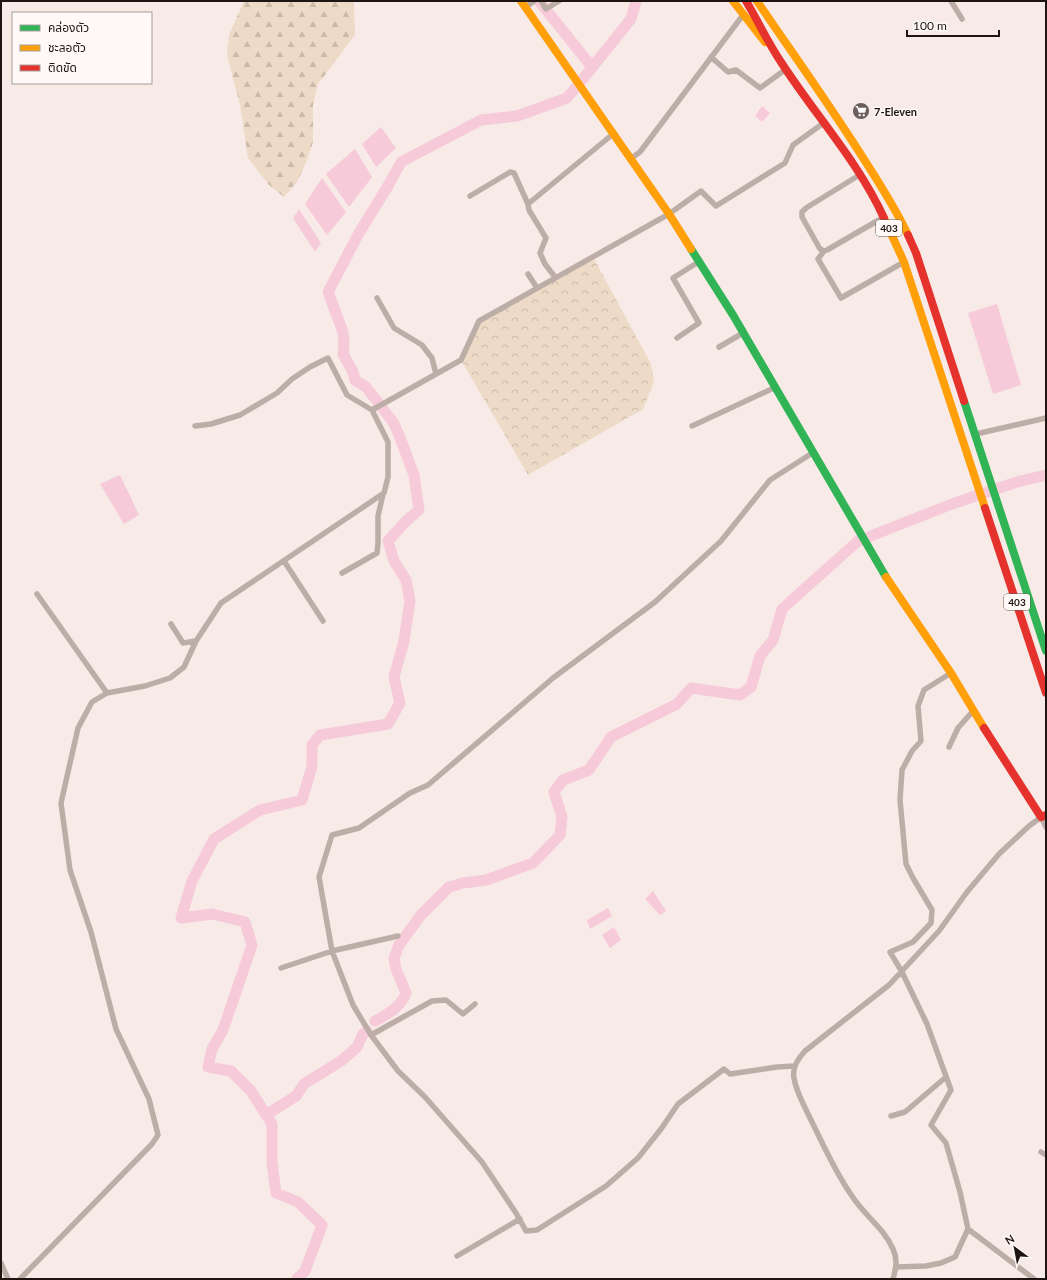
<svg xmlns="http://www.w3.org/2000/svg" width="1047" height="1280" font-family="Lato,'Noto Sans Thai',sans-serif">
<defs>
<pattern id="forest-firs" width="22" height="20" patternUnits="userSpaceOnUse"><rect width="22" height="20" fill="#eedbc7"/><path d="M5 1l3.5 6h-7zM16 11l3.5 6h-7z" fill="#cba"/></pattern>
<pattern id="park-crowns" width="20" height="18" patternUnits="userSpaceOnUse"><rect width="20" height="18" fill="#eedbc7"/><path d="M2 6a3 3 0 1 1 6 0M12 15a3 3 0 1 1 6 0" fill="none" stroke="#cba"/></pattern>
</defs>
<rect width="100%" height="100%" fill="#f7eae7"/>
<path fill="url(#forest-firs)" d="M 244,1 L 354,1 L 355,35 L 318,84 L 313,104 L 313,142 L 306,163 L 297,182 L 284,197 L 269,185 L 248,158 L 240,105 L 227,55 L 229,35 Z"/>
<path fill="url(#park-crowns)" d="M 593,257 L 651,364 L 654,382 L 643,409 L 528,475 L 461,360 L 479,321 Z"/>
<path fill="#f6cad8" d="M 762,106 L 770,113 L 762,122 L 755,116 Z
M 381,127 L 396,148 L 376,167 L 362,144 Z
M 355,149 L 372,177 L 349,207 L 326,174 Z
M 322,178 L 346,212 L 327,235 L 305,204 Z
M 299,209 L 321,243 L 315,252 L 293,218 Z
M 997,304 L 1021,385 L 993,394 L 968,313 Z
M 120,475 L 139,515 L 124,524 L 100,484 Z
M 653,891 L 666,911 L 660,915 L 645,899 Z
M 608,908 L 612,916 L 590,929 L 587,920 Z
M 614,927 L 621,940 L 610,948 L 602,935 Z"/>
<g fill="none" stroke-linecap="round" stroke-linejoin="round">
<path stroke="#f6cad8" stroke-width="11" d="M 539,1 L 592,67
M 582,80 L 631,19 L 636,1
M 375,1021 C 388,1014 401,1007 406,993 L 396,969 L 394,958 L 399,945 L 421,915 L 449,887 L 463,883 L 486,880 L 533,863 L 560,835 L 562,817 L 554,792 L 563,780 L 589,770 L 611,737 L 677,704 L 691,688 L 740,695 L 751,687 L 760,656 L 773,640 L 782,609 L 858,541 L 952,504 L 1017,482 L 1046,475
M 266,1115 L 296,1096 L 304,1084 L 341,1061 L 357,1047 L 363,1034 L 367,1031
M 297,1279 L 305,1271 L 322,1225 L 298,1202 L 276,1193 L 272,1162 L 272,1124 L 251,1091 L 231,1071 L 208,1067 L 212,1049 L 223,1030 L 252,945 L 245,922 L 212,914 L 181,918 L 192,881 L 214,839 L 260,810 L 302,800 L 312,766 L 312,745 L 320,735 L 388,724 L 400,703 L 394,677 L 404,641 L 410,601 L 406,580 L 394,561 L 388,541 L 406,521 L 419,510 L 414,475 L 399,435 L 393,422 L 366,387 L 355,380 L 353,372 L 343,354 L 344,344 L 343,332 L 328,292 L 359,233 L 388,186 L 401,162 L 481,120 L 517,116 L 567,98 L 577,86"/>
<path stroke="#bcaea7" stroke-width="5.5" d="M 541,1 L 546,9 L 559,1
M 951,1 L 962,19
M 526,7 L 534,1
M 711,57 L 728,72 L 736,70 L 760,88 L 786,69
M 630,159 L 640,152 L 743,15
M 861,174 L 806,208 L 802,212 L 802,217 L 820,249 L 824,251 L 827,250 L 884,217
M 470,196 L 510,172 L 514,173 L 528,204
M 824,251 L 818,259 L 841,298 L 904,262
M 528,274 L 537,288
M 555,277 L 545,264 L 540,253 L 546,238 L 529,210 L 528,204 L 613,134
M 377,298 L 394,328 L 422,345 L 432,358 L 436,374
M 677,338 L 699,323 L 673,278 L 700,261
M 719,347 L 743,333
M 195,426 L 211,424 L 240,415 L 277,393 L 292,379 L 310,367 L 328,358 L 347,395 L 372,410 L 461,360 L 479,321 L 669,214 L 701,191 L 716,206 L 785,163 L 793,145 L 825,122
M 692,426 L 776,387
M 976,434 L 1046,418
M 284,561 L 323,621
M 342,573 L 377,553 L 378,543 L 378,516 L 383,494
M 37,594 L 107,693
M 171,624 L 183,643 L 196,641 L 221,603 L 384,493 L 388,477 L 388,442 L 372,410
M 949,747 L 958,728 L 973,711
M 281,968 L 332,951 L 398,936
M 371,1035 L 432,1001 L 446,1000 L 463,1014 L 475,1004
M 794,1066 L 777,1067 L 730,1074 L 724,1069 L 678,1104 L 661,1129 L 638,1158 L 606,1186 L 537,1230 L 526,1231 L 516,1213 L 482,1162 L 425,1097 L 398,1071 L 371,1035 L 353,1005 L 332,951 L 319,877 L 332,835 L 359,828 L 410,793 L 428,785 L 553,678 L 655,602 L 721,541 L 770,480 L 814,452
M 891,1116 L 905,1112 L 946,1077
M 1041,1152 L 1046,1155
M 968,1229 L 1034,1279
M 457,1256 L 520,1219
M 1,1263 L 8,1279
M 896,1267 L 926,1266 L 941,1263 L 955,1257 L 968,1229 L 960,1192 L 946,1143 L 931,1125 L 951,1090 L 927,1024 L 902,972 L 890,952 L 913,942 L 931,923 L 932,910 L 913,878 L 906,864 L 900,800 L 902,770 L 912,751 L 921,741 L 918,706 L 924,690 L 951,673
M 20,1279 L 152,1144 L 158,1135 L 149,1099 L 116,1029 L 91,932 L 70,870 L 61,803 L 78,728 L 92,702 L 107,693 L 145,686 L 170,678 L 184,667 L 196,641
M 893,1279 C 896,1268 898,1260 893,1249 C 884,1228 864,1215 852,1196 C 835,1172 823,1144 810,1118 C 804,1105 796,1092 794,1078 C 792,1067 798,1059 805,1051 L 889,985 L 939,931 L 967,892 L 999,854 L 1029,826 L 1041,817 L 1046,827"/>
<path stroke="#30b455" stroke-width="8" d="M 691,249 L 733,315 L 886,577
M 964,401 L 1046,651"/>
<path stroke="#ff9f0a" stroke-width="8" d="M 521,1 L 669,214 L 691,249
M 733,1 L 765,42
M 757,1 C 791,51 826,100 858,150 C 876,178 894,205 908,235
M 884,218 L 904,262 L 985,508
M 886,577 L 951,673 L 984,728"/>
<path stroke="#e5322d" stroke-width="8" d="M 746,1 C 758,21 768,43 781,62 C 815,115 858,161 884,218
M 908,235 L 916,253 L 964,401
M 985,508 L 1046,693
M 984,728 L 1041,817 L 1046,815"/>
</g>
<defs>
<g id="supermarket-disc" transform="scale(0.9)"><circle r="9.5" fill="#6a5f5d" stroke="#fef8f7"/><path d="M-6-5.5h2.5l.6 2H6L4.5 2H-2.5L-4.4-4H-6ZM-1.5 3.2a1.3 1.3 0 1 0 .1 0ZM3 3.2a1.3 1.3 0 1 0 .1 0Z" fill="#fff"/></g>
</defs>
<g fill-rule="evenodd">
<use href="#supermarket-disc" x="861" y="111"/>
</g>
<g text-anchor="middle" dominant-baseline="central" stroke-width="3" stroke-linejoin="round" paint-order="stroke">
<g fill="#fef8f7" stroke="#615857" stroke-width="1">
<rect x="876" y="220" width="26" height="16" rx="3"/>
<rect x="1004" y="594" width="26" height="16" rx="3"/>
</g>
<g font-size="10" font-weight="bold" fill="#1e1412">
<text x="889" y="228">403</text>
<text x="1017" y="602">403</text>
</g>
<g font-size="11" font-weight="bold" fill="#1e1412" stroke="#fef8f7" text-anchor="start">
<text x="874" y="111">7-Eleven</text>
</g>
</g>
<rect width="1047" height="1280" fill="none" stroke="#1e1412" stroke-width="4"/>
<rect x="12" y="12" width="140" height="72" fill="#fef8f7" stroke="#a49d9b"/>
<rect x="20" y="25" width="20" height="6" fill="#30b455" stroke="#a49d9b"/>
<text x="48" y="32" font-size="12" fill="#1e1412">คล่องตัว</text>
<rect x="20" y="45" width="20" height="6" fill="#ff9f0a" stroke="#a49d9b"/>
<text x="48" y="52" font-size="12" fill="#1e1412">ชะลอตัว</text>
<rect x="20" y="65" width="20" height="6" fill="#e5322d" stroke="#a49d9b"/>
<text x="48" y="72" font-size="12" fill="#1e1412">ติดขัด</text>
<g transform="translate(1015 1248) rotate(328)" stroke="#fef8f7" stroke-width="3" paint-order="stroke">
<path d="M0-3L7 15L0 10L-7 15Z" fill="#1e1412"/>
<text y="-6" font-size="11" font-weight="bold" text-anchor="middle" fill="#1e1412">N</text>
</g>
<path d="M907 30v6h92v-6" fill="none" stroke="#1e1412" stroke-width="2"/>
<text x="913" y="30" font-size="12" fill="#1e1412" stroke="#fef8f7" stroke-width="3" paint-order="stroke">100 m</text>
</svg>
